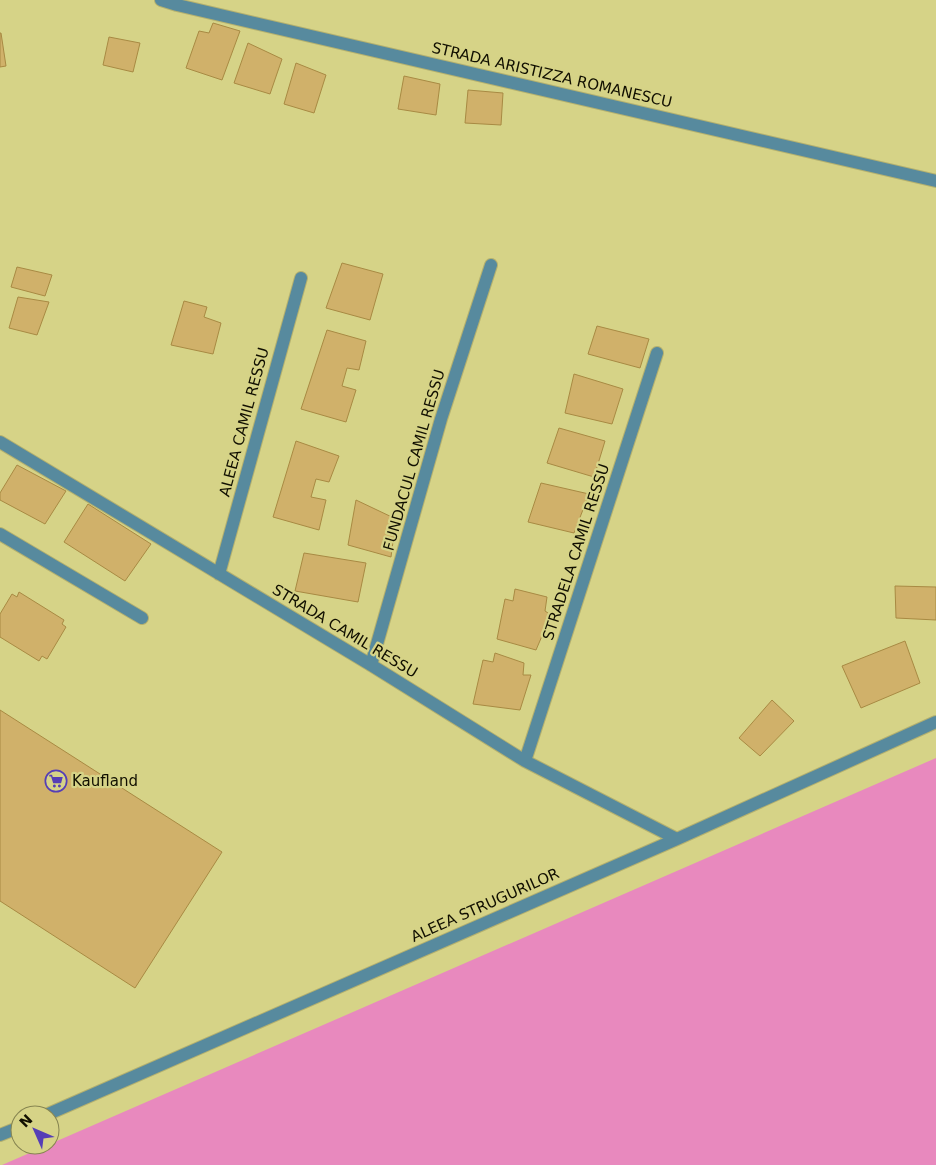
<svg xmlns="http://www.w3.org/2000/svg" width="936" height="1165" font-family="'DejaVu Sans',sans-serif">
<rect width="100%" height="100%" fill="#d6d387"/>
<path fill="#e889be" d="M 936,758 L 936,1165 L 2,1165 L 48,1145 L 50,1145 L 50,1144 Z"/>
<path fill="#d0b16a" stroke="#a88a43" d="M 213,23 L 240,31 L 222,80 L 186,68 L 199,31 L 209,33 Z
M 0,33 L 1,33 L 6,66 L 0,67 Z
M 109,37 L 140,43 L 133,72 L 103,65 Z
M 248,43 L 282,59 L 270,94 L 234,83 Z
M 296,63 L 326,75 L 314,113 L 284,104 Z
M 404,76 L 440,84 L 436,115 L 398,109 Z
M 468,90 L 503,93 L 501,125 L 465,123 Z
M 342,263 L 383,274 L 370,320 L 326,308 Z
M 17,267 L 52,275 L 45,296 L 11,287 Z
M 18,297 L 49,302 L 37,335 L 9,328 Z
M 184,301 L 207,307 L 204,317 L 221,323 L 213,354 L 171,345 Z
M 597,326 L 649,339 L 640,368 L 588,354 Z
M 327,330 L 366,341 L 359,370 L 347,368 L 342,386 L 356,390 L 346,422 L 301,409 Z
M 574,374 L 623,389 L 612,424 L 565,413 Z
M 559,428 L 605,441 L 594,477 L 547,463 Z
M 296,441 L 339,456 L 329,482 L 316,479 L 311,497 L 326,500 L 319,530 L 273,517 Z
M 17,465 L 66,491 L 45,524 L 0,500 L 0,493 Z
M 541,483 L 589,494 L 574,533 L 528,522 Z
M 356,500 L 396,519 L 391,557 L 348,545 Z
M 88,504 L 151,544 L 125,581 L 64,542 Z
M 304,553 L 366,563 L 358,602 L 295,591 Z
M 895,586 L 936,587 L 936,620 L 896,618 Z
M 515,589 L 547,597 L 545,611 L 551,615 L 536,650 L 497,639 L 505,599 L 513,601 Z
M 19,592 L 64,620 L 62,624 L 66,627 L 47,659 L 42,656 L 39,661 L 0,637 L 0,614 L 12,594 L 17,597 Z
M 905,641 L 920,683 L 861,708 L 842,666 Z
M 495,653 L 524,663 L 523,675 L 531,675 L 520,710 L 473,704 L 483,660 L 493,662 Z
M 772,700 L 794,721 L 760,756 L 739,738 Z
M 0,710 L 222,852 L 135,988 L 0,901 Z"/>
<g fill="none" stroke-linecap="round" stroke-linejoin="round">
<g stroke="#b3b06f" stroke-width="14">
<path id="minor" d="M 161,0 L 177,5 L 936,181
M 0,442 L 371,665 L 525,761 L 677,839
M 0,534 L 142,618
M 219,574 L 301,278
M 371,665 L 441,419 L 491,265
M 525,761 L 657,353
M 46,1115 L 677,839 L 936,722
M 0,1135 L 20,1127"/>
</g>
<use href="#minor" stroke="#578a9e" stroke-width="12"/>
</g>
<defs>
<g id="supermarket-ring" transform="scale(1.125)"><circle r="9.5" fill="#d6d387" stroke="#553eb6" stroke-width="1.5"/><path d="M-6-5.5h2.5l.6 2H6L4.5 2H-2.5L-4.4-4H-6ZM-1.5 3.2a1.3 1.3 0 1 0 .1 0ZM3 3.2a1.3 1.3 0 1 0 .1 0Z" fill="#553eb6"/></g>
</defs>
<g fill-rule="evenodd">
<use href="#supermarket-ring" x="56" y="781"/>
</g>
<g text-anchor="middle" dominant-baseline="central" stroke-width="4.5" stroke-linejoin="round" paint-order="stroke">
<g font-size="15" fill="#110f00" stroke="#d6d387">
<text transform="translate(552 75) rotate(13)">STRADA ARISTIZZA ROMANESCU</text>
<text transform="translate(244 422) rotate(-75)">ALEEA CAMIL RESSU</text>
<text transform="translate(414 460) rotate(-74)">FUNDACUL CAMIL RESSU</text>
<text transform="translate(576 552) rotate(-72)">STRADELA CAMIL RESSU</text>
<text transform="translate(345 631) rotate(31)">STRADA CAMIL RESSU</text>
<text transform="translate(485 905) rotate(-24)">ALEEA STRUGURILOR</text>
</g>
<g font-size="15" fill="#110f00" stroke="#d6d387" text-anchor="start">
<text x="72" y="781">Kaufland</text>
</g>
</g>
<g transform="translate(35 1130) rotate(315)"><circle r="24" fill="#d6d387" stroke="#878551"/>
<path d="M0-4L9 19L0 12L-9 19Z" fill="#553eb6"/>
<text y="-8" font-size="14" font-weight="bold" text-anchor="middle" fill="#110f00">N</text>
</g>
</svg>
